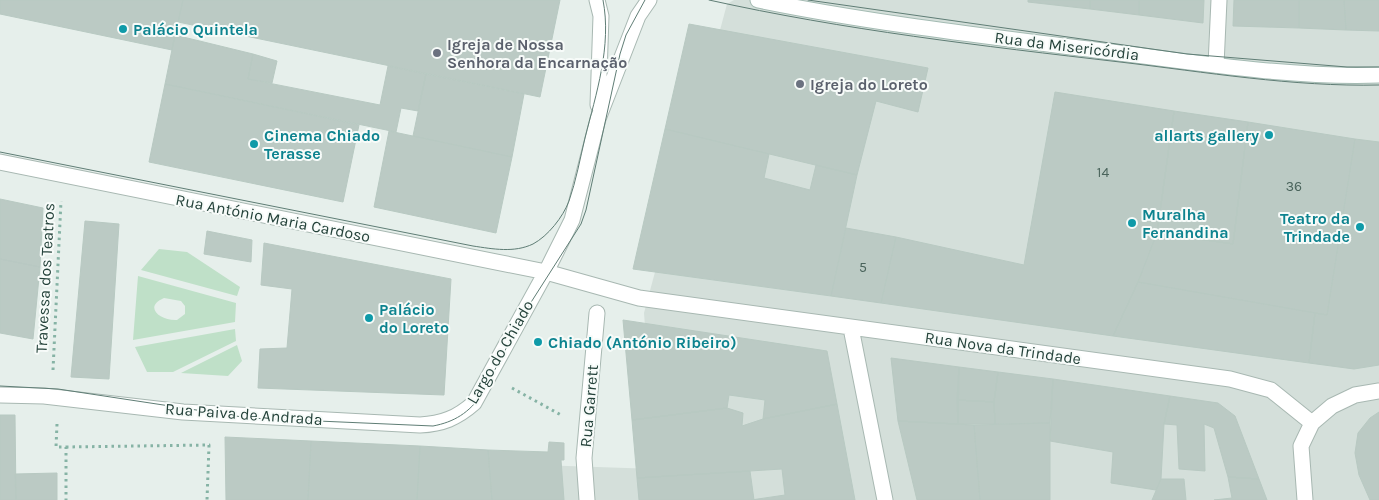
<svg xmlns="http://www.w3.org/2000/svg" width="1379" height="500" font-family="Karla,sans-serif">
<rect width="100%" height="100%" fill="#e6efeb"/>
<path fill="#d4dfda" d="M 734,0 L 1379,0 L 1379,500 L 244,500 L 245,455 L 656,469 L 644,313 L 727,4 Z"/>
<path fill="#bfe0c8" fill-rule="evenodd" d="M 159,249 L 187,252 L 240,287 L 237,296 L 141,270 Z
M 138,276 L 236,303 L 235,322 L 133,340 ZM 164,298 L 181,301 L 185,306 L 185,314 L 177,320 C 160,321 143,307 164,298 Z
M 235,329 L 236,341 L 173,372 L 147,372 L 135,347 Z
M 237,345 L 242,361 L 228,376 L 181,373 Z"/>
<path fill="#bbcac4" stroke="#b8c9c2" d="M 0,0 L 183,0 L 172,50 L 0,14 Z
M 183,0 L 560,0 L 540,97 L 178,22 Z
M 1028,0 L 1090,0 L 1090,9 L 1028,2 Z
M 1090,0 L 1139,0 L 1139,15 L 1090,9 Z
M 1139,0 L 1204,0 L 1203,23 L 1139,15 Z
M 1234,0 L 1299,0 L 1299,28 L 1233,26 Z
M 1299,0 L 1344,0 L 1346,30 L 1299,28 Z
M 1344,0 L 1379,0 L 1379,31 L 1346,30 Z
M 689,24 L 928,68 L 918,112 L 876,101 L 857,175 L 665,129 Z
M 175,35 L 253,54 L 248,79 L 380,105 L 388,66 L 426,74 L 418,111 L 401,108 L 396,132 L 165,84 Z
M 253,54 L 277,61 L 272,83 L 248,79 Z
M 426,74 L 524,94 L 512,157 L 413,136 Z
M 165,84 L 359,125 L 343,202 L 149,162 Z
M 1055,92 L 1174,111 L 1157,233 L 1138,282 L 1113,336 L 881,303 L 896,237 L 1024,265 Z
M 1174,111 L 1248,122 L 1233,244 L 1157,233 Z
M 1248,122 L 1355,139 L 1327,315 L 1138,282 L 1157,233 L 1233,244 Z
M 665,129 L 769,154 L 764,178 L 810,190 L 816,165 L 857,175 L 831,296 L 633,269 Z
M 389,131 L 512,157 L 496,233 L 374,207 Z
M 1355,139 L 1379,142 L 1379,365 L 1354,369 L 1309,363 L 1315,313 L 1327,315 Z
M 0,199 L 43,208 L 40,267 L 0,259 Z
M 85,221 L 119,224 L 109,379 L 71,377 Z
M 846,228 L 896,237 L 881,303 L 831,296 Z
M 207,231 L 252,240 L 251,262 L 204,254 Z
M 264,243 L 451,279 L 444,395 L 258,388 L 260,349 L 287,348 L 292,289 L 261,285 Z
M 0,259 L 40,267 L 33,339 L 0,333 Z
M 1138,282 L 1315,313 L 1309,363 L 1113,336 Z
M 623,320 L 827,351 L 837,404 L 763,419 L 765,400 L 729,395 L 727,408 L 632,420 Z
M 891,358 L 959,367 L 958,424 L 898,421 Z
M 959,367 L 998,372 L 994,402 L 957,400 Z
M 998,372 L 1053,379 L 1050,423 L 995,424 L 994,402 Z
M 1053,379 L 1170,396 L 1164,424 L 1161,479 L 1156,490 L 1111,483 L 1113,452 L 1050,441 Z
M 1170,396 L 1218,403 L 1235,416 L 1259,479 L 1228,477 L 1214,428 L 1204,424 L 1205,471 L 1179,469 L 1177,425 L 1164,424 Z
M 957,400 L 994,402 L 995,424 L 958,424 Z
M 837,404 L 855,500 L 751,500 L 785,495 L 782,469 L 637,478 L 632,420 L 727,408 L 743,413 L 742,426 L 763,419 Z
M 1379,412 L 1379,500 L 1370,500 L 1359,475 L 1355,453 L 1358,433 L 1370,418 Z
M 0,415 L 15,415 L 16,500 L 0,500 Z
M 898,421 L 974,425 L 980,500 L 917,500 Z
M 1050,423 L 1050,500 L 980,500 L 974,425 Z
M 225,437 L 311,441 L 308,500 L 226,500 Z
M 311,441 L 420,446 L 417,500 L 308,500 Z
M 549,442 L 564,443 L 564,460 L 561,460 L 564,500 L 492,500 L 488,450 L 548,452 Z
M 420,446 L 488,450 L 492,500 L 417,500 Z
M 750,471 L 754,500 L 639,500 L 637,478 Z
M 57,473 L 57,500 L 16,500 L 15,474 Z
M 1228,477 L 1259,479 L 1267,500 L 1214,500 L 1232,498 Z
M 1161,479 L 1184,479 L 1186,500 L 1152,500 Z"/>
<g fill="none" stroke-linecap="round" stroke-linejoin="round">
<g stroke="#a8b8b2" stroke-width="17">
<path id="pedestrian" d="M 1216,65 L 1219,0
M 587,500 L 584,458 L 597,313"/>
</g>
<g stroke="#a8b8b2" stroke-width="17">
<path id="minor" d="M 546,272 L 639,298 L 1230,379 L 1271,390 L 1312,423
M 851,328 L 885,500
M 1305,500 L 1301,446 L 1312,423 L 1332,406 L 1355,395 L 1379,391"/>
</g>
<g stroke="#a8b8b2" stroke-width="17">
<path id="tertiary" d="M 597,0 L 601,16 L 598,105
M 0,162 L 546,272
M 0,395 L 44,396 L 183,412 L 420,425 C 442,424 457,418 474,403 L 546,272 L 572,220 L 598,119 L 638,16 L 649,0"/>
</g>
<g stroke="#a4bbb3" stroke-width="17">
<path id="secondary" d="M 758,0 C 875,24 994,37 1112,52 C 1198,63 1293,78 1379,75"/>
</g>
<path stroke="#86b3a5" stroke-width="3" stroke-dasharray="2.5 4" stroke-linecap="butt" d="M 53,370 L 61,201
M 512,388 L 561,415
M 57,424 L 56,447 L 66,447 L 66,500
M 66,447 L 209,445 L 207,500"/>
<use href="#pedestrian" stroke="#fff" stroke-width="15"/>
<use href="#minor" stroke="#fff" stroke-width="15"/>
<use href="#tertiary" stroke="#fff" stroke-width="15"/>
<use href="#secondary" stroke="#fff" stroke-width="15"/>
<path stroke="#5f7d75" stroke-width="1" d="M 709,0 C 844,30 982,46 1120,62 C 1205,72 1293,87 1379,85
M 808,0 L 1187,54 L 1347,67 L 1379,67
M 0,152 L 473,246 C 493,249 514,253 533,244 C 548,236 563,217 569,201 C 576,181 580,159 585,138 C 596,94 612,46 603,0
M 0,386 L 58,389 L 249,418 L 433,426 C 454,422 469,413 482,394 L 528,307 L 581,224 L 586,210 L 620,54 L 626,35 L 645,0"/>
</g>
<g fill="#0f9aa8" stroke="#f7fbf9" stroke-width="2">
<circle cx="123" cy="29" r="5"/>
<circle cx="1269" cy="135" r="5"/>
<circle cx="254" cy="144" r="5"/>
<circle cx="1132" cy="223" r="5"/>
<circle cx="1360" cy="227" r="5"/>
<circle cx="369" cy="318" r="5"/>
<circle cx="538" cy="342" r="5"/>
</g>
<g fill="#6b7280" stroke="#f7fbf9" stroke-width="2">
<circle cx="437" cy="53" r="5"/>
<circle cx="800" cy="84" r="5"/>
</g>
<g text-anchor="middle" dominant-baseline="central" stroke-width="4" stroke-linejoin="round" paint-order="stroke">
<g font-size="14" fill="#4a645c">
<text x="1103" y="172">14</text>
<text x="1294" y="186">36</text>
<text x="863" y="267">5</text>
</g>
<g font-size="16" font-weight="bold" fill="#0d838f" stroke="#f7fbf9" text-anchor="start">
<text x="133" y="29">Palácio Quintela</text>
<text x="264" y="135">Cinema Chiado<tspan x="264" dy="18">Terasse</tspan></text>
<text x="1259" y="135" text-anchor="end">allarts gallery</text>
<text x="1142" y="214">Muralha<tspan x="1142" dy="18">Fernandina</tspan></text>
<text x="1350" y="218" text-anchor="end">Teatro da<tspan x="1350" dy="18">Trindade</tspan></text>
<text x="379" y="309">Palácio<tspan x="379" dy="18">do Loreto</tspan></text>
<text x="548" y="342">Chiado (António Ribeiro)</text>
</g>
<g font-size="16" font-weight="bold" fill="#5b616d" stroke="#f7fbf9" text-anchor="start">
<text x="447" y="44">Igreja de Nossa<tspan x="447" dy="18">Senhora da Encarnação</tspan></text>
<text x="810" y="84">Igreja do Loreto</text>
</g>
<g font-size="16" fill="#24423a" stroke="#f7fbf9">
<text transform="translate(1067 46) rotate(7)">Rua da Misericórdia</text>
<text transform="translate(273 218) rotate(11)">Rua António Maria Cardoso</text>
<text transform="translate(45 278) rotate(-87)">Travessa dos Teatros</text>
<text transform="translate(1003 348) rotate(8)">Rua Nova da Trindade</text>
<text transform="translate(500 352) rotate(-60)">Largo do Chiado</text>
<text transform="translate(589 406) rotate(-85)">Rua Garrett</text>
<text transform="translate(244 414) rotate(4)">Rua Paiva de Andrada</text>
</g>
</g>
</svg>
